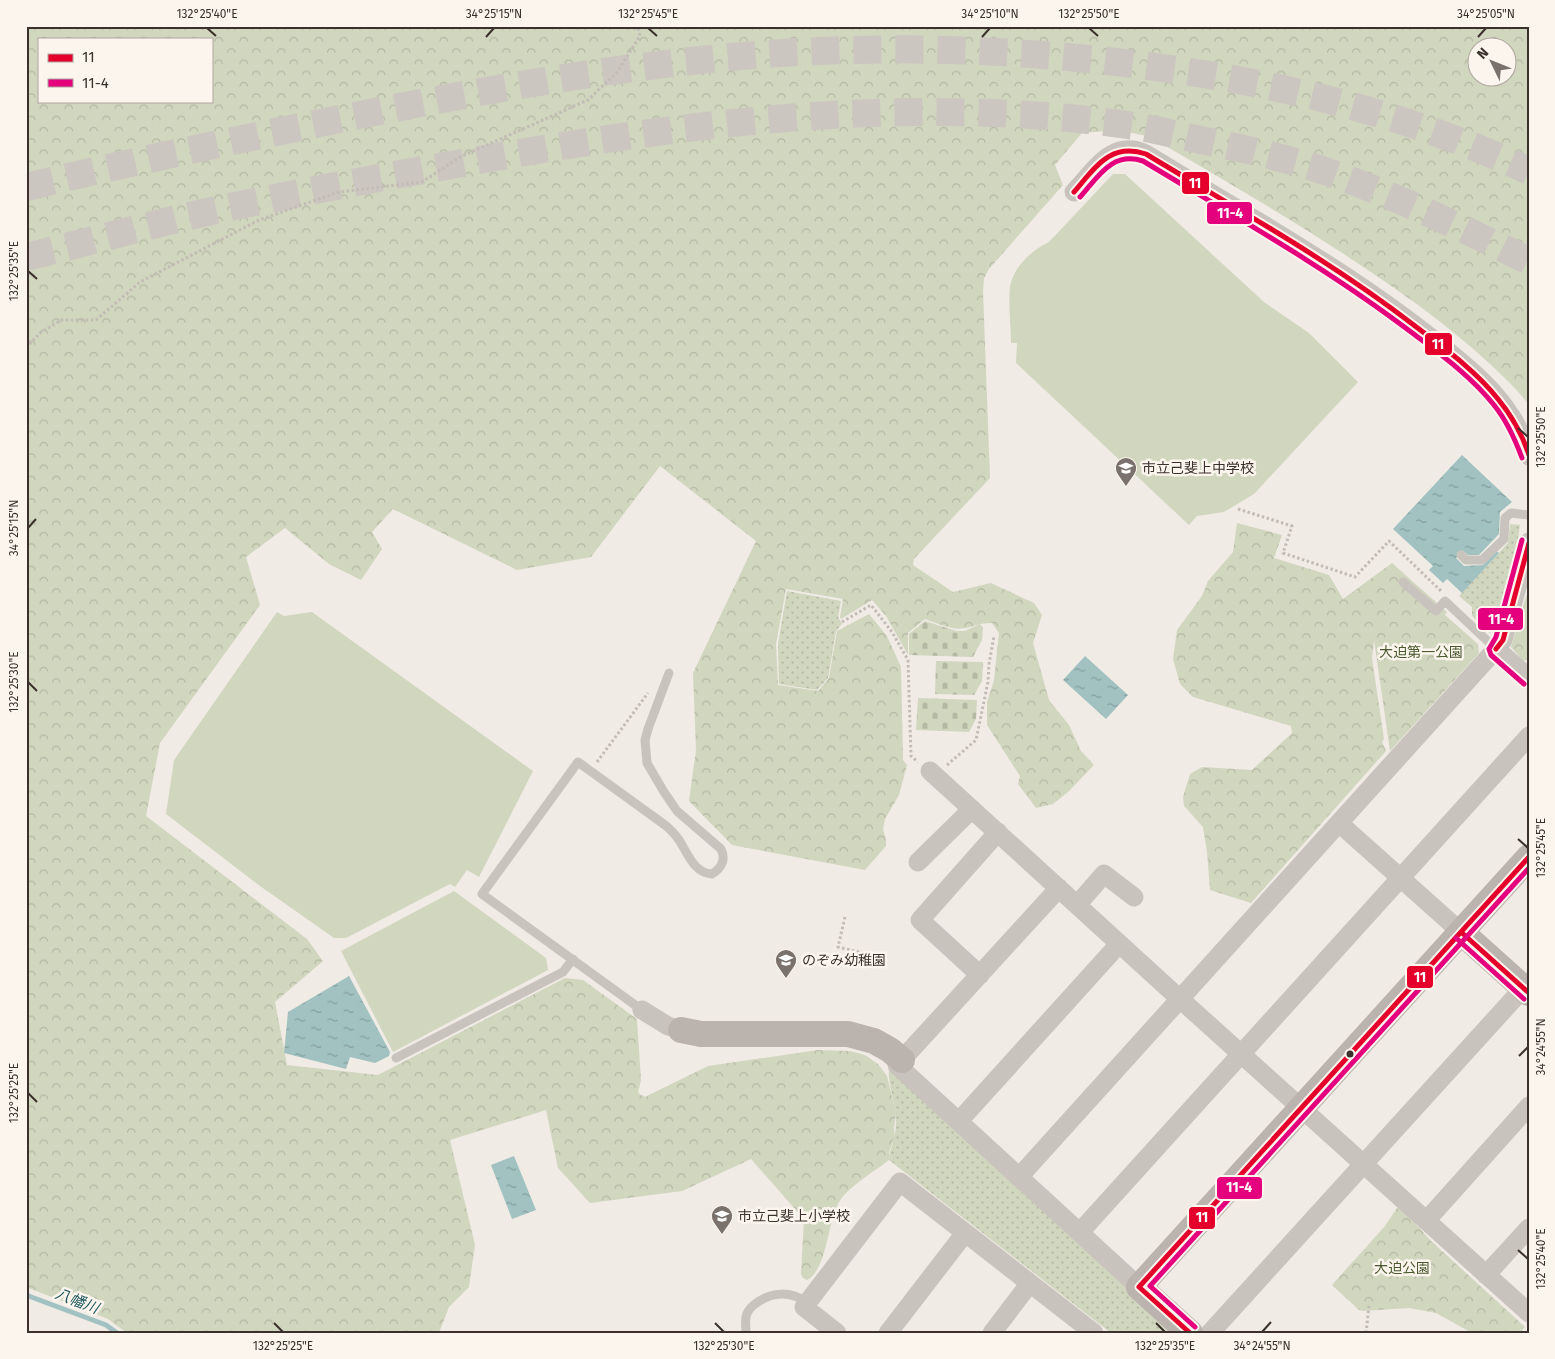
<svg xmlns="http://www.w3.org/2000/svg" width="1555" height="1359" font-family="'Fira Sans','Noto Sans JP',sans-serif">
<defs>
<pattern id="grass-dots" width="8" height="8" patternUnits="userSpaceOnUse" patternTransform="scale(1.25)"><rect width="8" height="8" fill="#d1d6bf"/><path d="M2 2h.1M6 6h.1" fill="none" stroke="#b4b8a4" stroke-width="1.8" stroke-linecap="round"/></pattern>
<pattern id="forest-crowns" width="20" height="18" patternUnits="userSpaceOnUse" patternTransform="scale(1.25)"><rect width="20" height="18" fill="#d1d6bf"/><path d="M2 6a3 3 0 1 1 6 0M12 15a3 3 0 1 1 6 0" fill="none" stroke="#b4b8a4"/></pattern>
<pattern id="cemetery-stones" width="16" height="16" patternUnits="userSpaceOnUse" patternTransform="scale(1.25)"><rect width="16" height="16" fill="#d1d6bf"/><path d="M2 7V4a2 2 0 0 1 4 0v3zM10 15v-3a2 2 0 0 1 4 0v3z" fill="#b4b8a4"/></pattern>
<pattern id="water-ripples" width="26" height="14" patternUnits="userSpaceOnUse" patternTransform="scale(1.25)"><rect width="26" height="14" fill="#a1c2c1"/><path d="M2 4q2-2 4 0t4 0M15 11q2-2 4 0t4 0" fill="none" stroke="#849e9d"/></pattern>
</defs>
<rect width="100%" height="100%" fill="#f0ebe5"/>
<path fill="url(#grass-dots)" d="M 1510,524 L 1520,525 L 1517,545 L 1496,627 L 1490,633 L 1472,616 L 1472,607 L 1459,596 L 1508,543 Z
M 787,591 L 841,601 L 838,617 L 842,624 L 836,631 L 828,678 L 817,690 L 779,684 L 778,644 Z
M 889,1064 L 1180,1333 L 1111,1333 L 889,1160 C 889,1151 893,1146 894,1138 C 896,1132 896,1124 896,1118 C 895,1100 887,1083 889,1064 Z"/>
<path fill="url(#forest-crowns)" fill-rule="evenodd" d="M 26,26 L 1529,26 L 1529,405 C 1518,390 1504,377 1490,364 C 1465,341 1439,320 1411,300 C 1332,243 1248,194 1164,145 L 1146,136 L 1119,130 L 1082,133 L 1055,165 L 1063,185 L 989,269 L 984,278 L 983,291 L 990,478 L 914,559 L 913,565 L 953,592 L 991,583 L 1034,603 L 1042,615 L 1033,643 L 1049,700 L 1069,725 L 1081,751 L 1094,765 L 1068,792 L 1053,804 L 1036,808 L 1018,784 L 1020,776 L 987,725 L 987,702 L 994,680 L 999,633 L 992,623 C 978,623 977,626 965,628 C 952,631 937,623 925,619 L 908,633 L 908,655 L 886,616 L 872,600 L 841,619 L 840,617 L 843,599 L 786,589 L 776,644 L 778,685 L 818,691 L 829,678 L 837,631 L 869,614 L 887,636 L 901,667 L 903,760 L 907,765 L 899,795 L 885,819 L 883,829 L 886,840 L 886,846 L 865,870 L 732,845 L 689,801 L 696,750 L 693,673 L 756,541 L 660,466 L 591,557 L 517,570 L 393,509 L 372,532 L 382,549 L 361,580 L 329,564 L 285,528 L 246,557 L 260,605 L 160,743 L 146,816 L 307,939 L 323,961 L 275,1002 L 287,1065 L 378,1075 L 565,978 L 583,980 L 637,1019 L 641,1080 L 638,1093 L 645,1097 L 708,1066 L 818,1050 L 850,1051 L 865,1055 L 878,1064 L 887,1076 L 896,1113 L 894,1129 L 895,1136 L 889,1152 L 889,1160 C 874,1172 845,1188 837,1206 C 828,1224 826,1271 807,1280 L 803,1278 L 801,1274 L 804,1219 L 751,1159 L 682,1191 L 590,1203 L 558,1168 L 546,1110 L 450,1140 L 475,1245 L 469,1287 L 449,1307 L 439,1333 L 127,1333 L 108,1319 L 26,1287 L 26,256 L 31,252 L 26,250 ZM 39,39 L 211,39 L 211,101 L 39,101 ZM 1478,48 L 1508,48 L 1508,78 L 1478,78 Z
M 1237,523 L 1282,535 L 1274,558 L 1329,575 L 1343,599 L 1392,563 L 1447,612 L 1445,615 L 1478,644 L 1479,653 L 1390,751 L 1374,640 L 1372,658 L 1384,739 L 1382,742 L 1386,751 L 1251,903 L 1210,890 L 1207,852 L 1203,827 L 1184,806 L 1183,797 L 1190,774 L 1202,767 L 1252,770 L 1292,733 L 1291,726 L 1193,697 L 1180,684 L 1173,659 L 1177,630 L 1202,596 L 1208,581 L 1233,552 Z
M 1529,587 L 1529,659 L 1523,661 L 1511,647 Z
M 1399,1205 L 1430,1240 L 1525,1327 L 1522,1330 L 1525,1333 L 1472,1333 L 1436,1313 L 1409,1308 L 1363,1311 L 1359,1310 L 1332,1285 L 1385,1226 Z"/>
<path fill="url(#cemetery-stones)" d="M 925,621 L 956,631 L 965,631 L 980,624 L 983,628 L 982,640 L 973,657 L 909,655 L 909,634 Z
M 936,661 L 983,662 L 982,681 L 974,695 L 935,694 Z
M 918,698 L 977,700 L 976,719 L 969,732 L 916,730 Z"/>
<path fill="#d1d6bf" d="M 1113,174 L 1125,174 L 1264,302 L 1309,333 L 1358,382 L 1254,494 L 1224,512 L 1197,516 L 1189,525 L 1016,363 L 1017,343 L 1011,343 C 1011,326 1008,303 1010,287 C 1013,267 1032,250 1049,242 Z
M 277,612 L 284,616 L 312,612 L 533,771 L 479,877 L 467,870 L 455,887 L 450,884 L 346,938 L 334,938 L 260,886 L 166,814 L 174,760 Z
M 454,891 L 546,958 L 548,970 L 393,1052 L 341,951 Z"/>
<path fill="url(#water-ripples)" d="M 1462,455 L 1512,502 L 1500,512 L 1499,534 L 1479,555 L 1468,555 L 1463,551 L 1456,558 L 1464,566 L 1483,565 L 1496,551 L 1499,553 L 1462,593 L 1447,579 L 1443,583 L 1429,570 L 1433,566 L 1393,529 Z
M 1085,656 L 1128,695 L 1106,719 L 1063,680 Z
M 349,976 L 390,1052 L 389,1056 L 375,1063 L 350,1057 L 346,1069 L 284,1053 L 288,1012 Z
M 514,1156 L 536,1210 L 512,1219 L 491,1165 Z"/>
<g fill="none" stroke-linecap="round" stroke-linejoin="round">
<path stroke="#a1c2c1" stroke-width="5" d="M 26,1295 L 106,1325 L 117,1333"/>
<path stroke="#ccc6c0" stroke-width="28" stroke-dasharray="28 14" stroke-linecap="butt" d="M 26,187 C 123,164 221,143 320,123 C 477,91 638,61 799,52 C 929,45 1061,52 1190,72 C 1307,90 1422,120 1529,171
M 26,257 C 104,238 181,216 260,201 C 338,185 417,171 496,157 C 703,121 917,95 1127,125 C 1150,128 1173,134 1196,139 C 1241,148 1287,158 1331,173 C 1399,197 1464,229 1529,261"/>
<path stroke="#c2bbb6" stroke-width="3" stroke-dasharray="2.5 2.5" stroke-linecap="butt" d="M 26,348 L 40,333 L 61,320 L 96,320 L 140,282 L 259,220 L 339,192 L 422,182 L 460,157 L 588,100 L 617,72 L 640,36 L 638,26
M 1238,509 L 1292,526 L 1283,553 L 1355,577 L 1389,541 L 1441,591
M 842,622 L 871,605 L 892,632 L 908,660 L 911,756 L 918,762
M 597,762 L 648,693
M 947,765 L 976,740 L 988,682 L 989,664 L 994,636
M 845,917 L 838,947 L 867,954
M 1366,1333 L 1369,1306"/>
<path stroke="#c9c3be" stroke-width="9" d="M 1461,555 L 1466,560 L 1482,560 L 1504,539 L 1505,518 L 1511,513 L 1529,515
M 1403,582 L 1436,611 L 1445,601 L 1496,649
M 642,1010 L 482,894 L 578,762 L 665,825 C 671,830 675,834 679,840 C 688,854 694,873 712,874 C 722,868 726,859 721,849 L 677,811 L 664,792 L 647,763 L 645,740 L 648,729 L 669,673
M 396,1058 L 563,972 L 573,959
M 746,1333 C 746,1327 745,1322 746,1317 C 747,1311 751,1307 755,1304 C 772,1291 791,1291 808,1303"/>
<path stroke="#c9c3be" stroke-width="19" d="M 1074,192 C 1095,170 1113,138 1146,154 C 1244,214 1346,270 1435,341 C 1460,361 1488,383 1506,409 C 1517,423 1524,440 1529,456
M 1496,649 L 1529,678
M 930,771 L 1180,999 L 1529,1313
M 1339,823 L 1461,932
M 918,862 L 972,809
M 1059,888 L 897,1065 L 1139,1287
M 1077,905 L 1104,874 L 1134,897
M 980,975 L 920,920 L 998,832
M 642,1010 L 668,1026 L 681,1030
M 959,1121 L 1119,944
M 1019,1177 L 1496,649 L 1503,640 L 1529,542
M 1426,1221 L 1529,1106
M 1080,1232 L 1529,736
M 1486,1275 L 1529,1228
M 837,1333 L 804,1307 L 900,1182 L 1094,1333
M 888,1333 L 965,1233
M 992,1333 L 1030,1283
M 1210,1333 L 1529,982"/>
<path stroke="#bab3ae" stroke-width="26" d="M 1461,932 L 1529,993
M 681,1030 L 701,1034 L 848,1034 L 874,1041 L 890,1050 L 902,1060
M 1190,1333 L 1139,1287 L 1529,857"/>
<g stroke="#fbf5ee" stroke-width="9">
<path id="bus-1" d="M 1074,192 C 1095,168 1110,142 1146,154 C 1237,209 1331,261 1415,326 C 1444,348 1475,370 1498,399 C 1512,416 1522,434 1529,455
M 1496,649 L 1503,640 L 1529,543
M 1461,932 L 1529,993
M 1190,1333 L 1139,1287 L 1529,857"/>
</g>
<g stroke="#fbf5ee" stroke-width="9">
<path id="bus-2" d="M 1080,197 C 1098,177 1112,151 1143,161 C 1234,216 1327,268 1411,332 C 1440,354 1471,376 1494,405 C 1507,421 1515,439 1522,458
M 1522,540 L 1496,637 L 1489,649 L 1491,655 L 1524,684
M 1456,938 L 1524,999
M 1195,1327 L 1150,1286 L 1529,868"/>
</g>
<use href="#bus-1" stroke="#e4002b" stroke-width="5"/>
<use href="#bus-2" stroke="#e5007d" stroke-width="5"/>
</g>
<path fill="none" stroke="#3b302b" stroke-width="2" d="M 207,28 L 216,36M 648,28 L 657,36M 1089,28 L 1098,36M 486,37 L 494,28M 982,37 L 990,28M 1478,37 L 1486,28M 28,271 L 37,279M 1518,428 L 1528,437M 28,528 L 36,519M 28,682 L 37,691M 1518,839 L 1528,848M 1519,1056 L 1528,1047M 28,1093 L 37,1102M 1518,1250 L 1528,1259M 274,1323 L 283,1332M 715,1323 L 724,1332M 1156,1323 L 1165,1332M 1262,1332 L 1271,1322"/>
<defs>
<g id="school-pin" transform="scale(1.125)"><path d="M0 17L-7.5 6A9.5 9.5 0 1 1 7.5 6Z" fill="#7a716c" stroke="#fbf5ee"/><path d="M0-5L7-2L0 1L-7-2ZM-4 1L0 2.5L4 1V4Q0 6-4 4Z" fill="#fff"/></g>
</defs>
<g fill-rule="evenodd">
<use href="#school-pin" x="1126" y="468"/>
<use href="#school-pin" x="786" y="960"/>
<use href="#school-pin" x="722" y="1216"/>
</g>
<circle fill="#3b302b" stroke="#fbf5ee" stroke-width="2" cx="1350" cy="1054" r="4.5"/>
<g text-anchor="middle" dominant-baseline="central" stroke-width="5" stroke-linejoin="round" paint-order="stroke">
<g font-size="14" fill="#3b302b" stroke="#fbf5ee" text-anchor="start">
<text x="1142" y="468">市立己斐上中学校</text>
<text x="802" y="960">のぞみ幼稚園</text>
<text x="738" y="1216">市立己斐上小学校</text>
</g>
<g font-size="14" fill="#4a5a2e" stroke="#fbf5ee">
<text x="1421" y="652">大迫第一公園</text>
<text x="1402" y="1268">大迫公園</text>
</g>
<g font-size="15" font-style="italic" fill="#1f5a5e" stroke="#fbf5ee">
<text transform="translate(77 1301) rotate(21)">八幡川</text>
</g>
</g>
<g stroke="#fbf5ee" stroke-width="2">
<rect x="1181" y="171" width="29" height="24" rx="5" fill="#e4002b"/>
<rect x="1206" y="201" width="47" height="24" rx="5" fill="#e5007d"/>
<rect x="1424" y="332" width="29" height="24" rx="5" fill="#e4002b"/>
<rect x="1477" y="607" width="47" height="24" rx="5" fill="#e5007d"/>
<rect x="1406" y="965" width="28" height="24" rx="5" fill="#e4002b"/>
<rect x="1216" y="1176" width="47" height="24" rx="5" fill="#e5007d"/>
<rect x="1188" y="1206" width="28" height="24" rx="5" fill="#e4002b"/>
</g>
<g font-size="14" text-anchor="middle" font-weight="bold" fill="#fff">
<text x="1195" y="188">11</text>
<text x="1230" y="218">11-4</text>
<text x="1438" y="349">11</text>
<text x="1501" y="624">11-4</text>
<text x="1420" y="982">11</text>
<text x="1239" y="1192">11-4</text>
<text x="1202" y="1222">11</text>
</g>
<rect width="1555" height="1359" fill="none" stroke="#fbf5ee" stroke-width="55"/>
<rect x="38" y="38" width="175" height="65" fill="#fbf5ee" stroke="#aea6a0"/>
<rect x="48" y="54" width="25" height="8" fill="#e4002b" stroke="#aea6a0"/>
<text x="82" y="62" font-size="15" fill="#3b302b">11</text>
<rect x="48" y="79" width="25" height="8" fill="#e5007d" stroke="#aea6a0"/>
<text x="82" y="88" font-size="15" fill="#3b302b">11-4</text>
<g transform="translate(1492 62) rotate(313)"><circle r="24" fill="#fbf5ee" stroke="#aea6a0"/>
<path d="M0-4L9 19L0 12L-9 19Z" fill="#7a716c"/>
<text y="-8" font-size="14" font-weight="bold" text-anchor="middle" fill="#3b302b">N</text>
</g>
<rect x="28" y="28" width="1500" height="1304" fill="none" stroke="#3b302b" stroke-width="2"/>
<g font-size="12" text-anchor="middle" fill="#3b302b">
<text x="207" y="18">132°25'40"E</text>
<text x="494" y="18">34°25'15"N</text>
<text x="648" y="18">132°25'45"E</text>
<text x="990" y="18">34°25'10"N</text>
<text x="1089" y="18">132°25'50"E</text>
<text x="1486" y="18">34°25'05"N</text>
<text transform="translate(14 271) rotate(-90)" y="4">132°25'35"E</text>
<text transform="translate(1541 437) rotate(-90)" y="4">132°25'50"E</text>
<text transform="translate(14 528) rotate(-90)" y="4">34°25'15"N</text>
<text transform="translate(14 682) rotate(-90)" y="4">132°25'30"E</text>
<text transform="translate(1541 848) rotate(-90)" y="4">132°25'45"E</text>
<text transform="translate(1541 1047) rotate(-90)" y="4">34°24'55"N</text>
<text transform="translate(14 1093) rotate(-90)" y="4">132°25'25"E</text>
<text transform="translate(1541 1259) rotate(-90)" y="4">132°25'40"E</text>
<text x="283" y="1350">132°25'25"E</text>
<text x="724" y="1350">132°25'30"E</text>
<text x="1165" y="1350">132°25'35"E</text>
<text x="1262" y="1350">34°24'55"N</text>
</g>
</svg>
